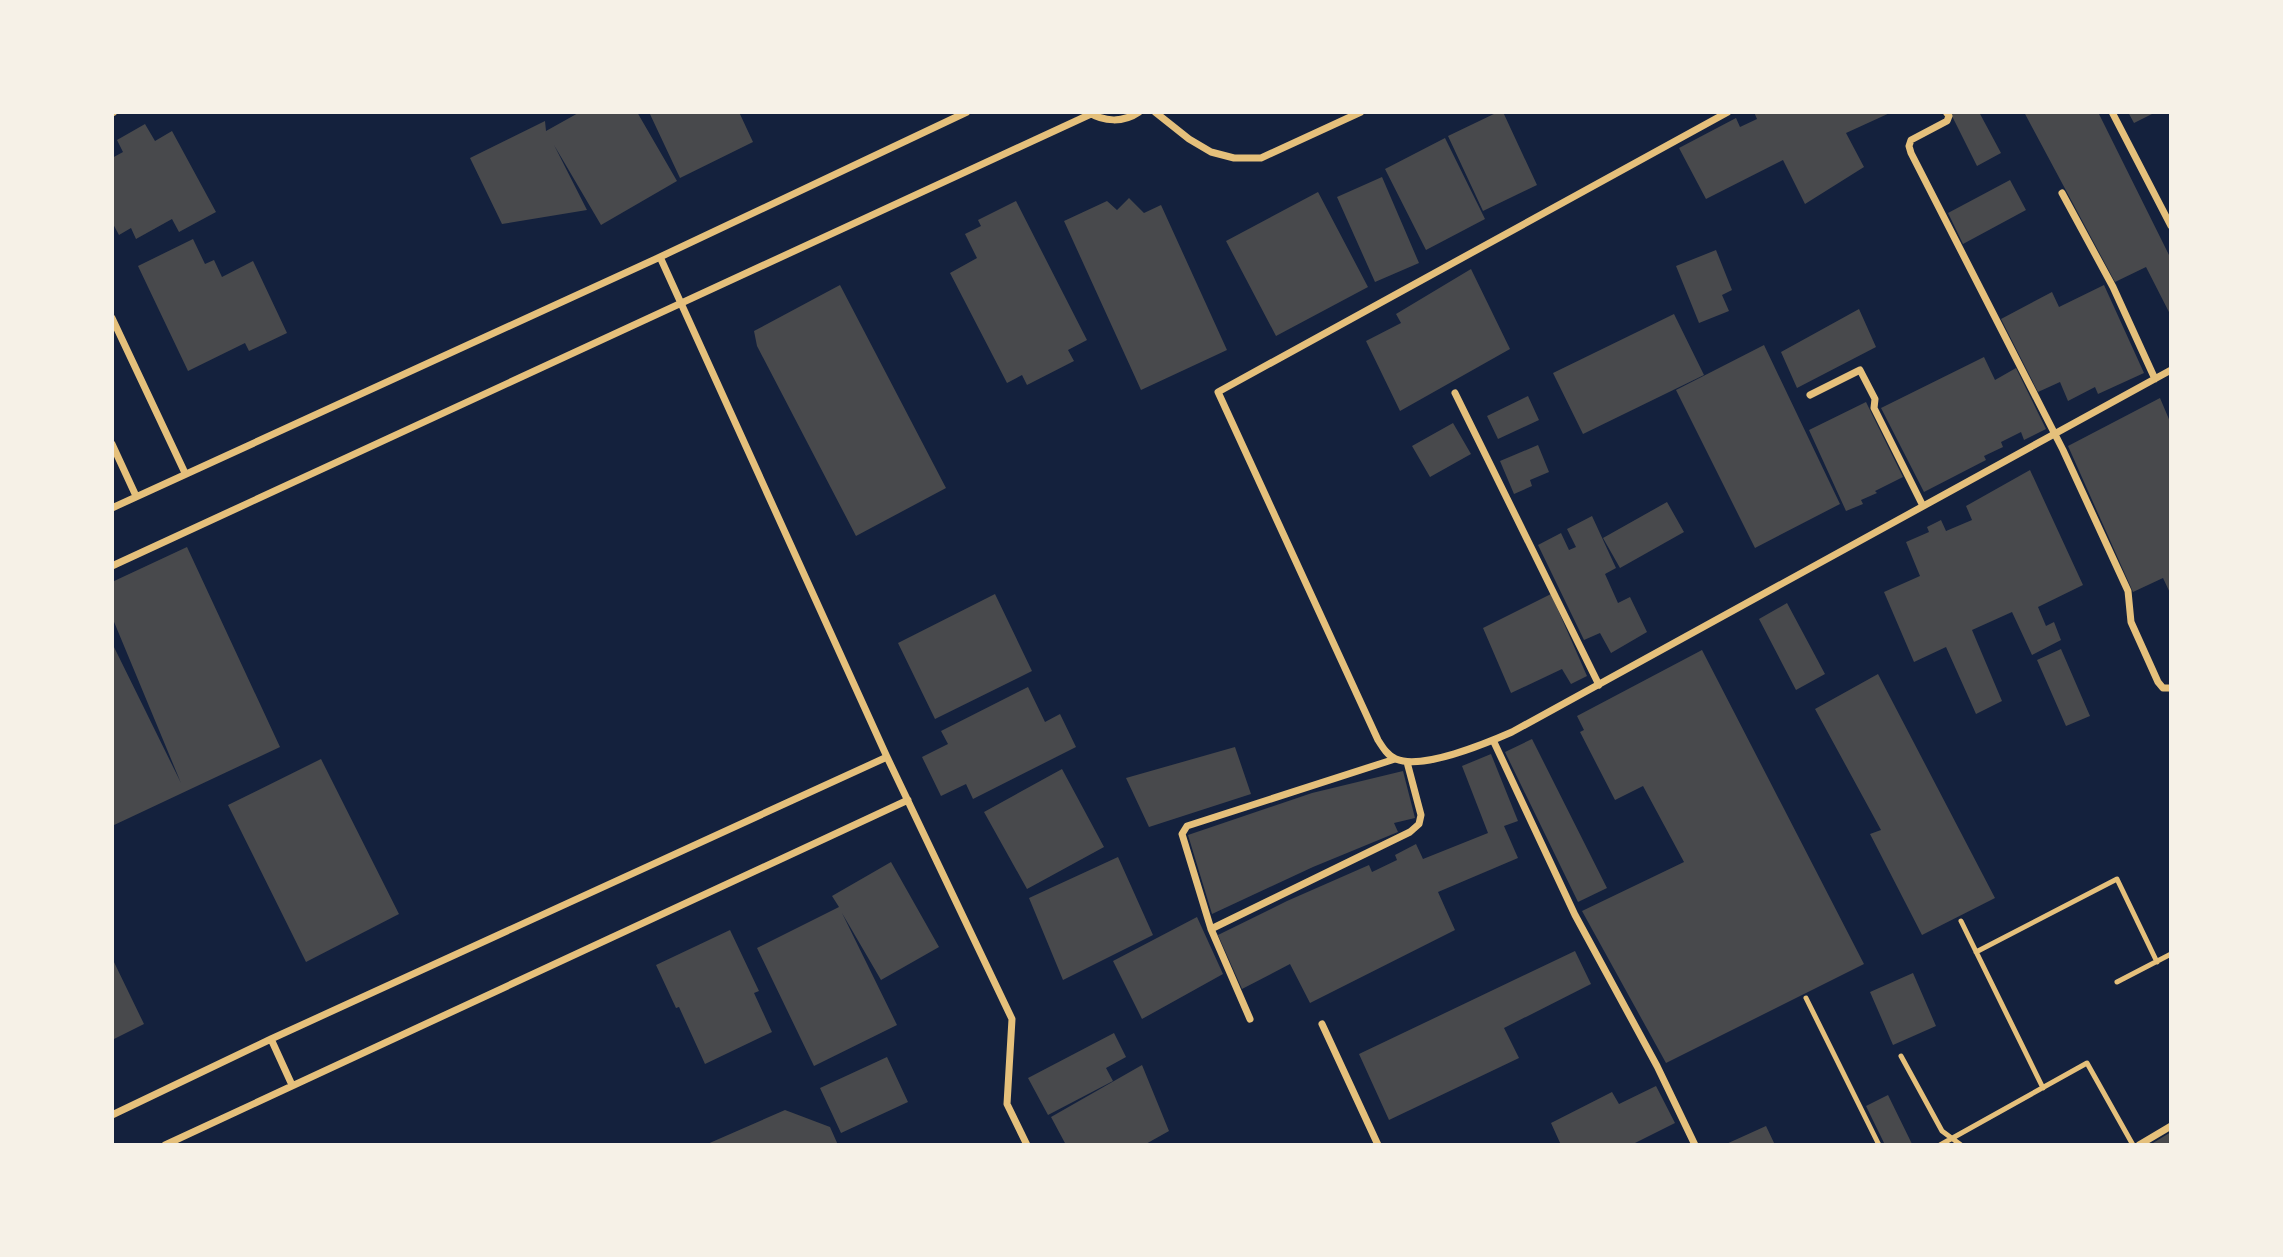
<svg xmlns="http://www.w3.org/2000/svg" width="2283" height="1257" font-family="'Archivo Narrow',sans-serif">
<rect width="100%" height="100%" fill="#14213d"/>
<path fill="#48494c" d="M 580,112 L 637,112 L 677,181 L 601,225 L 554,145 L 587,210 L 502,224 L 470,158 L 545,121 L 546,131 Z
M 649,112 L 739,112 L 753,142 L 680,178 Z
M 1498,112 L 1503,112 L 1537,185 L 1483,211 L 1448,136 Z
M 1754,112 L 1892,112 L 1846,133 L 1864,167 L 1805,204 L 1783,160 L 1706,199 L 1679,148 L 1736,118 L 1740,127 L 1757,119 Z
M 1950,112 L 1979,112 L 2001,153 L 1977,166 Z
M 2024,112 L 2098,112 L 2169,255 L 2171,255 L 2171,316 L 2146,267 L 2115,282 Z
M 2128,112 L 2156,112 L 2134,123 Z
M 145,124 L 155,141 L 172,131 L 216,212 L 179,232 L 172,219 L 136,239 L 131,228 L 119,235 L 112,222 L 112,158 L 123,152 L 117,140 Z
M 1445,138 L 1485,219 L 1426,250 L 1385,169 Z
M 1382,177 L 1419,263 L 1375,282 L 1337,197 Z
M 2010,180 L 2026,210 L 1963,244 L 1948,213 Z
M 1318,192 L 1368,287 L 1276,336 L 1226,241 Z
M 1129,198 L 1144,213 L 1161,205 L 1227,350 L 1141,390 L 1064,221 L 1107,201 L 1117,210 Z
M 1016,201 L 1087,340 L 1068,350 L 1074,361 L 1027,385 L 1022,375 L 1007,383 L 950,273 L 977,258 L 965,234 L 981,226 L 978,220 Z
M 193,239 L 205,264 L 214,260 L 222,277 L 253,261 L 287,333 L 249,351 L 245,343 L 188,371 L 138,266 Z
M 1716,250 L 1732,290 L 1722,295 L 1729,311 L 1699,323 L 1676,266 Z
M 1471,269 L 1510,349 L 1400,411 L 1366,341 L 1401,323 L 1396,314 Z
M 840,285 L 946,488 L 856,536 L 757,346 L 754,331 Z
M 2104,285 L 2144,373 L 2098,394 L 2095,387 L 2068,401 L 2060,382 L 2038,392 L 2001,319 L 2052,292 L 2059,307 Z
M 1859,309 L 1876,347 L 1797,388 L 1781,352 Z
M 1674,314 L 1704,375 L 1583,434 L 1553,373 Z
M 1764,345 L 1840,504 L 1755,548 L 1676,390 Z
M 1984,357 L 1995,380 L 2016,368 L 2046,429 L 2024,440 L 2021,432 L 2001,442 L 2003,447 L 1984,456 L 1986,460 L 1924,492 L 1881,408 Z
M 1528,396 L 1539,420 L 1498,439 L 1487,416 Z
M 2160,398 L 2171,424 L 2171,595 L 2163,578 L 2133,592 L 2068,446 Z
M 1866,402 L 1903,477 L 1875,491 L 1877,493 L 1861,500 L 1863,504 L 1846,511 L 1809,430 Z
M 1453,423 L 1471,454 L 1430,477 L 1412,446 Z
M 1538,445 L 1549,472 L 1530,480 L 1532,486 L 1514,494 L 1500,461 Z
M 2030,470 L 2083,585 L 2038,607 L 2046,626 L 2054,622 L 2061,640 L 2032,655 L 2012,612 L 1972,630 L 2002,701 L 1976,714 L 1946,647 L 1914,662 L 1884,592 L 1920,576 L 1906,542 L 1929,532 L 1927,527 L 1941,520 L 1946,531 L 1972,520 L 1966,506 Z
M 1667,502 L 1684,532 L 1620,568 L 1603,538 Z
M 1592,516 L 1616,568 L 1605,574 L 1618,603 L 1630,597 L 1647,632 L 1611,653 L 1600,633 L 1584,640 L 1538,545 L 1561,533 L 1569,550 L 1576,547 L 1567,529 Z
M 187,547 L 280,747 L 112,826 L 112,643 L 181,783 L 112,617 L 112,582 Z
M 995,594 L 1032,671 L 935,719 L 898,643 Z
M 1551,594 L 1587,676 L 1571,684 L 1562,669 L 1511,693 L 1483,628 Z
M 1787,603 L 1825,674 L 1796,690 L 1759,619 Z
M 2061,649 L 2090,716 L 2066,726 L 2037,660 Z
M 1702,650 L 1864,964 L 1666,1063 L 1582,911 L 1684,862 L 1643,786 L 1615,800 L 1580,732 L 1584,730 L 1577,716 Z
M 1878,674 L 1995,898 L 1922,935 L 1870,834 L 1881,830 L 1815,709 Z
M 1028,687 L 1045,722 L 1060,714 L 1076,747 L 973,799 L 966,784 L 941,796 L 922,757 L 948,744 L 941,731 Z
M 1532,739 L 1607,888 L 1578,902 L 1505,752 Z
M 1235,747 L 1251,794 L 1149,827 L 1126,778 Z
M 1491,754 L 1518,821 L 1504,826 L 1518,858 L 1438,892 L 1455,930 L 1310,1003 L 1290,964 L 1242,989 L 1218,935 L 1287,901 L 1369,865 L 1372,872 L 1397,860 L 1395,855 L 1416,844 L 1423,859 L 1488,833 L 1462,766 Z
M 321,759 L 399,914 L 306,962 L 228,805 Z
M 1062,769 L 1104,847 L 1027,889 L 984,812 Z
M 1403,771 L 1415,818 L 1394,823 L 1398,832 L 1313,867 L 1212,914 L 1188,835 L 1312,793 Z
M 1118,857 L 1153,935 L 1063,980 L 1029,898 Z
M 891,862 L 939,947 L 881,980 L 842,913 L 897,1025 L 814,1066 L 757,948 L 839,907 L 832,896 Z
M 1197,917 L 1223,974 L 1142,1019 L 1113,961 Z
M 730,930 L 759,991 L 754,993 L 772,1032 L 705,1064 L 679,1007 L 676,1008 L 656,965 Z
M 1575,951 L 1591,984 L 1504,1028 L 1519,1058 L 1389,1120 L 1359,1054 Z
M 112,958 L 144,1024 L 112,1040 Z
M 1913,973 L 1936,1026 L 1893,1045 L 1870,992 Z
M 1114,1033 L 1126,1057 L 1106,1068 L 1113,1081 L 1048,1115 L 1028,1078 Z
M 887,1057 L 908,1102 L 841,1133 L 820,1088 Z
M 1142,1065 L 1169,1131 L 1144,1145 L 1066,1145 L 1051,1117 Z
M 1656,1086 L 1675,1123 L 1631,1145 L 1561,1145 L 1551,1123 L 1612,1092 L 1619,1104 Z
M 1888,1095 L 1912,1144 L 1909,1145 L 1885,1145 L 1866,1106 Z
M 785,1110 L 830,1127 L 838,1145 L 705,1145 Z
M 1766,1126 L 1775,1145 L 1724,1145 Z
M 2171,1132 L 2171,1145 L 2149,1145 L 2153,1143 Z"/>
<g fill="none" stroke-linecap="round" stroke-linejoin="round">
<path stroke="#e5c07b" stroke-width="5" d="M 1961,921 L 2043,1088
M 1976,952 L 2117,879 L 2157,962
M 2117,982 L 2171,954
M 1806,998 L 1879,1145
M 1901,1056 L 1942,1131 L 1961,1145
M 1940,1145 L 2087,1063 L 2133,1145"/>
<path stroke="#e5c07b" stroke-width="7" d="M 1088,112 C 1104,122 1123,123 1139,112
M 1155,112 L 1189,139 L 1211,152 L 1234,158 L 1261,158 L 1361,112
M 1728,112 L 1218,392 L 1378,740 C 1383,748 1388,756 1396,759 C 1422,770 1487,743 1512,732 L 2171,370
M 1946,112 L 1949,116 L 1947,121 L 1911,140 L 1909,146 L 1911,153 L 2063,450 L 2128,591 L 2131,622 L 2158,682 L 2163,688 L 2171,688
M 2112,112 L 2171,226
M 112,113 L 114,112
M 2062,193 L 2113,287 L 2155,379
M 660,257 L 887,757 L 1012,1019 L 1007,1104 L 1027,1145
M 112,318 L 185,473
M 1455,393 L 1599,685
M 1810,395 L 1860,370 L 1875,399 L 1874,408 L 1923,506
M 112,444 L 136,496
M 112,508 L 660,257 L 967,112
M 112,566 L 1091,114
M 1493,740 L 1575,915 L 1657,1066 L 1695,1145
M 1211,929 L 1410,832 L 1419,824 L 1421,815 L 1407,762
M 1250,1019 L 1211,929 L 1182,834 L 1187,826 L 1395,759
M 1322,1024 L 1378,1145
M 271,1039 L 292,1085
M 112,1115 L 271,1039 L 887,757
M 165,1145 L 908,800
M 2139,1145 L 2171,1126"/>
</g>
<rect width="2283" height="1257" fill="none" stroke="#f6f1e7" stroke-width="228"/>
</svg>
